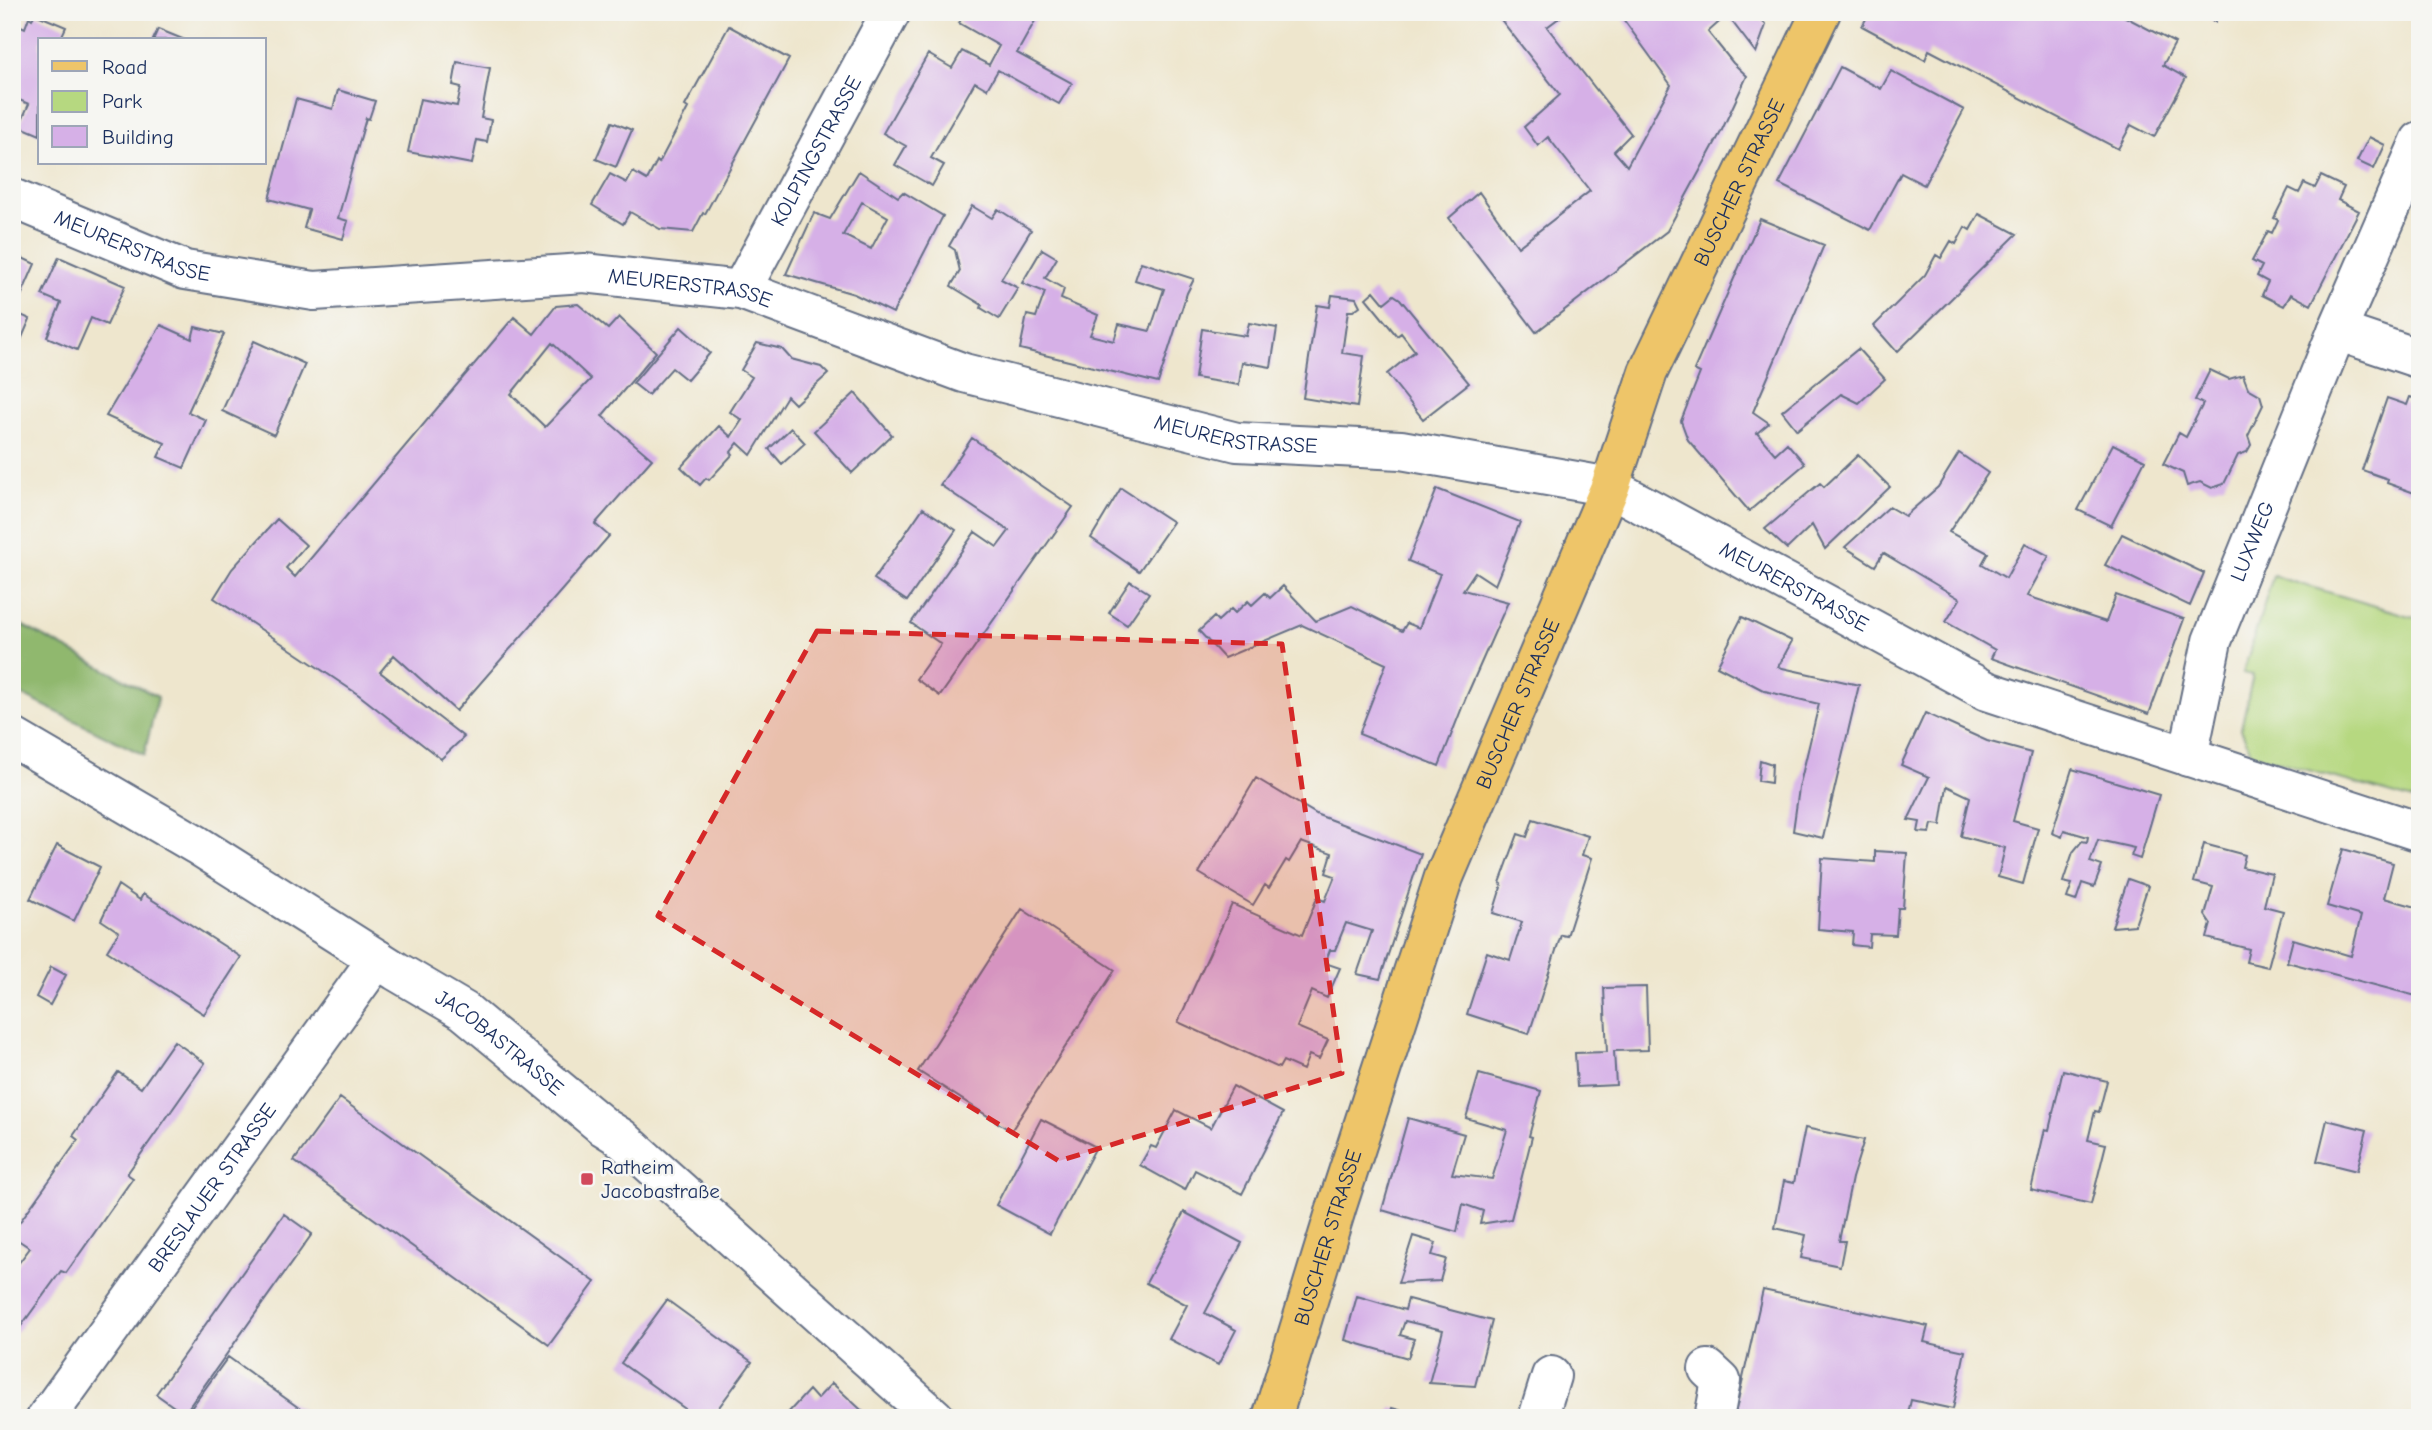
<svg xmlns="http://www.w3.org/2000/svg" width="2432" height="1430" font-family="'Comic Neue',sans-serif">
<rect width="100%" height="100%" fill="#f6f6f2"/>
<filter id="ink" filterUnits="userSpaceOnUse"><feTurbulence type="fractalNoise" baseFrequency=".0143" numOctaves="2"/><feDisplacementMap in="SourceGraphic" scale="14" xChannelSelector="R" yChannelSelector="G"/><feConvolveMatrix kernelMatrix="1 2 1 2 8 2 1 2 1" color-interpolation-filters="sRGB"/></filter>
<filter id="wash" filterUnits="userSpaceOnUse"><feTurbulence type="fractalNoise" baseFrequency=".00686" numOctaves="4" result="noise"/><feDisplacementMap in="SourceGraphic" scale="28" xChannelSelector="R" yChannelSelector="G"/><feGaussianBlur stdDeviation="1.57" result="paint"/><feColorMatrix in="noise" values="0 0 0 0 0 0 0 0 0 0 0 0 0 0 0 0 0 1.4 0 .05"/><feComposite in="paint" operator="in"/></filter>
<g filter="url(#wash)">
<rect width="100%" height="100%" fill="#eee6cd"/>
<path fill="#b6d880" stroke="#68846f" stroke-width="2" d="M 2273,576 L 2420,619 L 2420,802 L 2252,754 L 2241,729 L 2253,675 L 2243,673 Z"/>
<path fill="#90b86e" stroke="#567466" stroke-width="2" d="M 12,620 L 158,697 L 144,755 L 12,690 Z"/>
<g id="blocks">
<path fill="#d6b0e7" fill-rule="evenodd" d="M 965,12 L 1040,12 L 1017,53 L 1072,83 L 1059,104 L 998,70 L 987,89 L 975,82 L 931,158 L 944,165 L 932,186 L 895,165 L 906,146 L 883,133 L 928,54 L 952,68 L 962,51 L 989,65 L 999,46 L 959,23 Z
M 1495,12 L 1567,12 L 1547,27 L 1631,134 L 1614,151 L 1627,166 L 1671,85 L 1618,12 L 1754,12 L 1766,25 L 1756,53 L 1727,15 L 1708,32 L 1733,63 L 1747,76 L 1721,132 L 1667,231 L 1536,332 L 1449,218 L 1479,192 L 1518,247 L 1590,191 L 1548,137 L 1538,146 L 1524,127 L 1560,95 Z
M 1870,12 L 2116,12 L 2175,43 L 2163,65 L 2186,78 L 2154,137 L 2131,125 L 2118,149 L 1929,50 L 1925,60 L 1862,26 Z
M 2196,12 L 2221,12 L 2215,22 Z
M 35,14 L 66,27 L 60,40 L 40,40 L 40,135 L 19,126 L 29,104 L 12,97 L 12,22 L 25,28 L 29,17 L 32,19 Z
M 729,26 L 789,59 L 705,214 L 703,213 L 693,232 L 660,229 L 630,212 L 623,224 L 592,205 L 610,174 L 627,183 L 633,172 L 647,180 L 657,161 L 659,163 L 688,108 L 685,106 Z
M 158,29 L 185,40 L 153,40 Z
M 457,62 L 490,68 L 481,118 L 491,120 L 487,142 L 477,140 L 472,164 L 408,152 L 420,99 L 457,106 L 461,87 L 453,85 Z
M 1840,67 L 1881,89 L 1891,71 L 1964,110 L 1924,185 L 1901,173 L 1870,230 L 1779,184 Z
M 338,90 L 375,101 L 369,119 L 366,118 L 338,218 L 348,221 L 343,239 L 304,228 L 309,210 L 269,199 L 296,99 L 333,109 Z
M 612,122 L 632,130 L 616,167 L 596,159 Z
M 2369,137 L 2385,145 L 2374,169 L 2357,161 Z
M 859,171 L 898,197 L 903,192 L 943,216 L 893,313 L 854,294 L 786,274 L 814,213 L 830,219 ZM 862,202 L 888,217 L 871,249 L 843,235 Z
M 2321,176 L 2344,187 L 2338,200 L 2359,211 L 2311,305 L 2291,294 L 2284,306 L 2262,295 L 2268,282 L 2257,276 L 2262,266 L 2252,261 L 2268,231 L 2272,233 L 2278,220 L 2274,218 L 2289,188 L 2299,193 L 2304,183 L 2315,188 Z
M 972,206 L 992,218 L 998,209 L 1031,230 L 1001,279 L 1018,288 L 999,319 L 981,308 L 982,305 L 951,286 L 960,271 L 955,250 L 949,246 Z
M 1979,214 L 2017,234 L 1897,352 L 1874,326 L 1925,275 L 1936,255 L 1941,258 L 1951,241 L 1956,244 L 1965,227 L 1970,230 Z
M 1760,219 L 1824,245 L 1753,412 L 1769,423 L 1757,433 L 1775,454 L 1787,443 L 1805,464 L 1749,511 L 1688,440 L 1681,421 L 1700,373 L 1694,370 Z
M 1042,249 L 1057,258 L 1045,278 L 1064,289 L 1061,299 L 1098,315 L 1090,335 L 1114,341 L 1119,324 L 1150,331 L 1164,289 L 1135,280 L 1141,262 L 1194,279 L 1187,293 L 1158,383 L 1020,349 L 1027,315 L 1036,317 L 1045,292 L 1022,283 Z
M 12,253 L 35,264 L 14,312 L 30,319 L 15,354 L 12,352 Z
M 59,257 L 125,286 L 107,325 L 91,318 L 77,350 L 47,337 L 61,303 L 42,295 Z
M 1374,291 L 1384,303 L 1394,295 L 1400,299 L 1469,383 L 1423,419 L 1387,374 L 1415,351 L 1401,333 L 1397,336 L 1366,298 Z
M 1332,295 L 1356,298 L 1360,306 L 1353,311 L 1348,311 L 1342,353 L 1364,356 L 1357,407 L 1303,398 L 1317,305 L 1330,307 Z
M 578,304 L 608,329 L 619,317 L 656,352 L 602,416 L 652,459 L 595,524 L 609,536 L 456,711 L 394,655 L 380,672 L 464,737 L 441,759 L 359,695 L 214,598 L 232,569 L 277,519 L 306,545 L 286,568 L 295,577 L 514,317 L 534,334 L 556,306 ZM 552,343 L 591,379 L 545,427 L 511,394 Z
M 1249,323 L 1277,328 L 1271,367 L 1242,362 L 1239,385 L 1195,378 L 1202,329 L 1246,336 Z
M 161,325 L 192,339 L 195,327 L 224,334 L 188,412 L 206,420 L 184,468 L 158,457 L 165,443 L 106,416 Z
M 681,327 L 710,353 L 687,380 L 672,368 L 648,395 L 633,383 Z
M 254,341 L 305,364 L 274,435 L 222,411 Z
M 757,343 L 782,349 L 791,359 L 821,367 L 828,374 L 795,404 L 787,396 L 751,455 L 738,443 L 731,452 L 733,454 L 709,480 L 706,478 L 700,485 L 681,467 L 719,426 L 731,437 L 742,420 L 730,412 L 752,377 L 741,370 Z
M 1858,349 L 1885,379 L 1859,403 L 1841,394 L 1797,430 L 1782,411 Z
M 2210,370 L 2229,379 L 2243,375 L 2248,388 L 2260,395 L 2263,405 L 2248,436 L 2251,445 L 2247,452 L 2238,455 L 2224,484 L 2212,488 L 2200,482 L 2187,486 L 2183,473 L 2163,464 L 2179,433 L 2186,437 L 2203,404 L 2195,400 Z
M 855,393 L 892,435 L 852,473 L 814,431 Z
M 2410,397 L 2420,400 L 2420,495 L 2387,483 L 2388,479 L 2362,470 L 2387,398 L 2407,405 Z
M 791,428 L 805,443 L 782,464 L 769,449 Z
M 972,438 L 1073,507 L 940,696 L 916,679 L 941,644 L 911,623 L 975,532 L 997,547 L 1009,531 L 940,485 Z
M 2113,444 L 2145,460 L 2111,526 L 2078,510 Z
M 1959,453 L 1988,473 L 1949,532 L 1988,553 L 1982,564 L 2006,578 L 2025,543 L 2049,556 L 2027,596 L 2106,622 L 2116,595 L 2184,619 L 2149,714 L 1991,658 L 1995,650 L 1946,622 L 1960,599 L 1883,553 L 1875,566 L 1845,547 L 1889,507 L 1905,516 L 1938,487 Z
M 1858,455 L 1890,487 L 1825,549 L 1812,525 L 1787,549 L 1765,529 L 1820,483 L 1824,487 Z
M 1121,488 L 1173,522 L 1139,571 L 1091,538 Z
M 1437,489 L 1520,522 L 1495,585 L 1475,572 L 1463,590 L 1508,602 L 1467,695 L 1439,766 L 1359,734 L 1386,664 L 1302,625 L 1224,658 L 1199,631 L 1214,617 L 1218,621 L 1231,609 L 1235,613 L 1248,601 L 1252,605 L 1265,593 L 1270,598 L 1283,586 L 1316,621 L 1352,606 L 1402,631 L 1407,623 L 1419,628 L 1440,574 L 1408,561 Z
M 923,508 L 956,530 L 907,601 L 874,579 Z
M 2122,534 L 2204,573 L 2190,606 L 2105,565 Z
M 1130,581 L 1149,593 L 1127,625 L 1109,613 Z
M 1742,617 L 1792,641 L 1778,667 L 1859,685 L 1823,838 L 1793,831 L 1799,788 L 1819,704 L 1765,691 L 1717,666 Z
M 1925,713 L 1987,741 L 2031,753 L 2013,821 L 2038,828 L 2023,884 L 1998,877 L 2005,848 L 1961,836 L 1970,797 L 1947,786 L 1941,825 L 1932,824 L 1930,833 L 1918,832 L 1920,822 L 1908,820 L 1929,777 L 1901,765 Z
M 1760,760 L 1772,764 L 1771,783 L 1758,781 Z
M 2072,769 L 2159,795 L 2140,859 L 2131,856 L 2134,848 L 2098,840 L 2090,862 L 2102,866 L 2094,887 L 2082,883 L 2076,901 L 2067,898 L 2072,884 L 2063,882 L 2073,852 L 2082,841 L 2087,842 L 2088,837 L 2064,830 L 2062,837 L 2052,833 Z
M 1256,778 L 1318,815 L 1421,854 L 1380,979 L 1357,974 L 1372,931 L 1346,923 L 1335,950 L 1330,950 L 1325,963 L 1340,968 L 1327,998 L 1312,991 L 1297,1027 L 1328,1040 L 1319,1059 L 1309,1055 L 1303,1070 L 1283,1061 L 1279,1068 L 1178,1022 L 1232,904 L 1302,935 L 1317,898 L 1325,901 L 1335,876 L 1326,873 L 1332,853 L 1301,842 L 1289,862 L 1286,860 L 1269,888 L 1265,885 L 1253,905 L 1199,873 Z
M 1533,819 L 1588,836 L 1582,855 L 1592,858 L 1567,936 L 1561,935 L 1529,1034 L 1467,1014 L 1487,952 L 1510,960 L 1522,922 L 1493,913 L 1502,884 L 1500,883 L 1518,834 L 1527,837 Z
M 2204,844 L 2245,855 L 2242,867 L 2272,874 L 2264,906 L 2283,911 L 2268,967 L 2246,962 L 2249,949 L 2207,938 L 2211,924 L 2205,915 L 2213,887 L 2194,882 Z
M 57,845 L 100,867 L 74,921 L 30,899 Z
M 2343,849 L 2393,863 L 2384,898 L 2420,908 L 2420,997 L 2287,962 L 2293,939 L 2351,956 L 2361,916 L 2327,906 Z
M 1875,851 L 1907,853 L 1903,908 L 1898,908 L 1896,935 L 1870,934 L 1869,947 L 1852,945 L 1853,932 L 1818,929 L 1822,858 L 1875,862 Z
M 2128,879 L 2148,886 L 2135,925 L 2112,927 Z
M 118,885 L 140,900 L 143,894 L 241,957 L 204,1014 L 107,951 L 119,932 L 101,920 Z
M 1022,909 L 1115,970 L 1011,1131 L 918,1071 Z
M 51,967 L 66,975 L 50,1005 L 36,997 Z
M 1646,987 L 1648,1050 L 1614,1051 L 1616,1085 L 1577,1087 L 1575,1053 L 1607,1052 L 1604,988 Z
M 174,1041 L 205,1063 L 127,1174 L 133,1178 L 66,1273 L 61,1271 L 16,1333 L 12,1331 L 12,1272 L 30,1248 L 12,1236 L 12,1233 L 78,1140 L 73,1136 L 118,1072 L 141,1088 Z
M 2063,1070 L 2107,1081 L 2099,1112 L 2095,1111 L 2088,1140 L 2106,1144 L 2091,1204 L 2031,1190 L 2045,1129 L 2049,1130 Z
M 1479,1074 L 1541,1091 L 1529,1136 L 1532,1137 L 1511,1219 L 1480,1224 L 1483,1211 L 1463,1204 L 1457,1232 L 1382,1210 L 1408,1118 L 1464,1134 L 1452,1174 L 1492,1179 L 1507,1130 L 1466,1118 Z
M 1233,1086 L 1283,1113 L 1242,1194 L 1195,1170 L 1185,1190 L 1140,1165 L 1151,1146 L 1156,1148 L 1176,1110 L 1211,1128 Z
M 340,1098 L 595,1282 L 549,1345 L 294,1161 Z
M 1041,1119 L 1096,1147 L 1050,1234 L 996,1205 Z
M 2327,1120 L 2367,1130 L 2357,1171 L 2317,1161 Z
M 1805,1128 L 1864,1140 L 1852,1178 L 1839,1241 L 1845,1241 L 1840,1266 L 1801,1258 L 1806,1235 L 1775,1228 L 1784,1181 L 1794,1183 Z
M 1184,1212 L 1242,1243 L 1205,1313 L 1236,1330 L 1218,1365 L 1169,1339 L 1187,1305 L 1146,1283 Z
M 284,1214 L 312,1234 L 184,1414 L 156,1394 Z
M 1413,1236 L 1436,1243 L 1432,1255 L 1446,1259 L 1440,1281 L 1398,1283 Z
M 1763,1290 L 1928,1326 L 1924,1342 L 1965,1351 L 1953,1409 L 1911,1400 L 1907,1418 L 1734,1418 Z
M 1357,1296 L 1405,1310 L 1408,1299 L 1492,1321 L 1475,1386 L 1429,1383 L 1443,1330 L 1405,1321 L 1400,1335 L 1414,1339 L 1408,1358 L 1345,1340 Z
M 667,1300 L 752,1362 L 711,1418 L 698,1418 L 621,1363 Z
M 228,1357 L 313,1418 L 184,1418 Z
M 832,1383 L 870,1418 L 792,1418 L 787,1414 L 809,1390 L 817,1399 Z
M 1392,1408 L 1424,1417 L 1424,1418 L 1389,1418 Z"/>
</g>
</g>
<g filter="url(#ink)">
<use href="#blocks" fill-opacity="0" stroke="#656f85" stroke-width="2"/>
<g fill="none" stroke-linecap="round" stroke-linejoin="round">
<g stroke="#656f85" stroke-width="42">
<g id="minor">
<path id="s1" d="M 12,198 L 185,270 L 314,291 L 584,273 L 741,290 L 964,373 L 1237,442 L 1401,450 L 1610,487 L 1987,691 L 2420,832"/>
<path id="s2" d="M 741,290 L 891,12"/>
<path d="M 2337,331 L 2420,359"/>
<path id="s3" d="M 12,737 L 197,845 L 396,971 L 464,1011 L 604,1127 L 620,1137 L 935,1418"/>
<path id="s4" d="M 2188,757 L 2212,641 L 2337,331 L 2420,141"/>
<path d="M 1708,1369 L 1721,1381 L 1714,1418"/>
<path id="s5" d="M 46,1418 L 377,959"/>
<path d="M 1538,1418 L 1551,1376"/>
</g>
</g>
<g stroke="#656f85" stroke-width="42">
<g id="major">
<path id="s6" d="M 1272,1418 L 1337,1206 L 1444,877 L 1610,487 L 1648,372 L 1821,12"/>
</g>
</g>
<use href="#minor" stroke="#fff" stroke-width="38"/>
<use href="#major" stroke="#eec569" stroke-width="38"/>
</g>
</g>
<path fill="#d62828" fill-opacity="0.2" stroke="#d62828" stroke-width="5" stroke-dasharray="14 9" stroke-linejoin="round" d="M 817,631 L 1282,644 L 1342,1073 L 1059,1161 L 658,916 Z"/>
<rect fill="#d1495b" stroke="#f6f6f2" stroke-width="2.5" x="580" y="1172" width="14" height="14" rx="3.5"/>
<g text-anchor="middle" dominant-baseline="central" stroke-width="5" stroke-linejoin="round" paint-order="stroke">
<g font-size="21" fill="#1b2f5e" stroke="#f6f6f2">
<text stroke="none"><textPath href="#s2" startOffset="158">KOLPINGSTRASSE</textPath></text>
<text stroke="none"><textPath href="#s6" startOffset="1323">BUSCHER STRASSE</textPath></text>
<text stroke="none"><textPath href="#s1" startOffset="130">MEURERSTRASSE</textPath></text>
<text stroke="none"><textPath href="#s1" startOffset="696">MEURERSTRASSE</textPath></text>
<text stroke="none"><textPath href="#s1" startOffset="1264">MEURERSTRASSE</textPath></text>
<text stroke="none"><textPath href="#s4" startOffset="226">LUXWEG</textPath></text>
<text stroke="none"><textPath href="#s1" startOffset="1852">MEURERSTRASSE</textPath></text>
<text stroke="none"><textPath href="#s6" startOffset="756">BUSCHER STRASSE</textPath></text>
<text stroke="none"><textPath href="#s3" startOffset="576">JACOBASTRASSE</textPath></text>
<text stroke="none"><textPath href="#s5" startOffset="284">BRESLAUER STRASSE</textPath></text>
<text stroke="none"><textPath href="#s6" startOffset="189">BUSCHER STRASSE</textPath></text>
</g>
<g font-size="21" fill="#1b2f5e" stroke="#f6f6f2" text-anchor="start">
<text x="601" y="1167">Ratheim<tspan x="601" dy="24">Jacobastraße</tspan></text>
</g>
</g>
<rect width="2432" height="1430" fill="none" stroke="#f6f6f2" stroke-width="42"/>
<rect x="38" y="38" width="228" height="126" fill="#f6f6f2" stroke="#9ea6b7" stroke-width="2"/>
<rect x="52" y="61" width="35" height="10" fill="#eec569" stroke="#9ea6b7" stroke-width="2"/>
<text x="102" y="74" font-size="21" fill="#1b2f5e">Road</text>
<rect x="52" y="91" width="35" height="21" fill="#b6d880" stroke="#9ea6b7" stroke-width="2"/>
<text x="102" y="108" font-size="21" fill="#1b2f5e">Park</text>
<rect x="52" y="126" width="35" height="21" fill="#d6b0e7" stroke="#9ea6b7" stroke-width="2"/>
<text x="102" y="144" font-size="21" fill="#1b2f5e">Building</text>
</svg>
